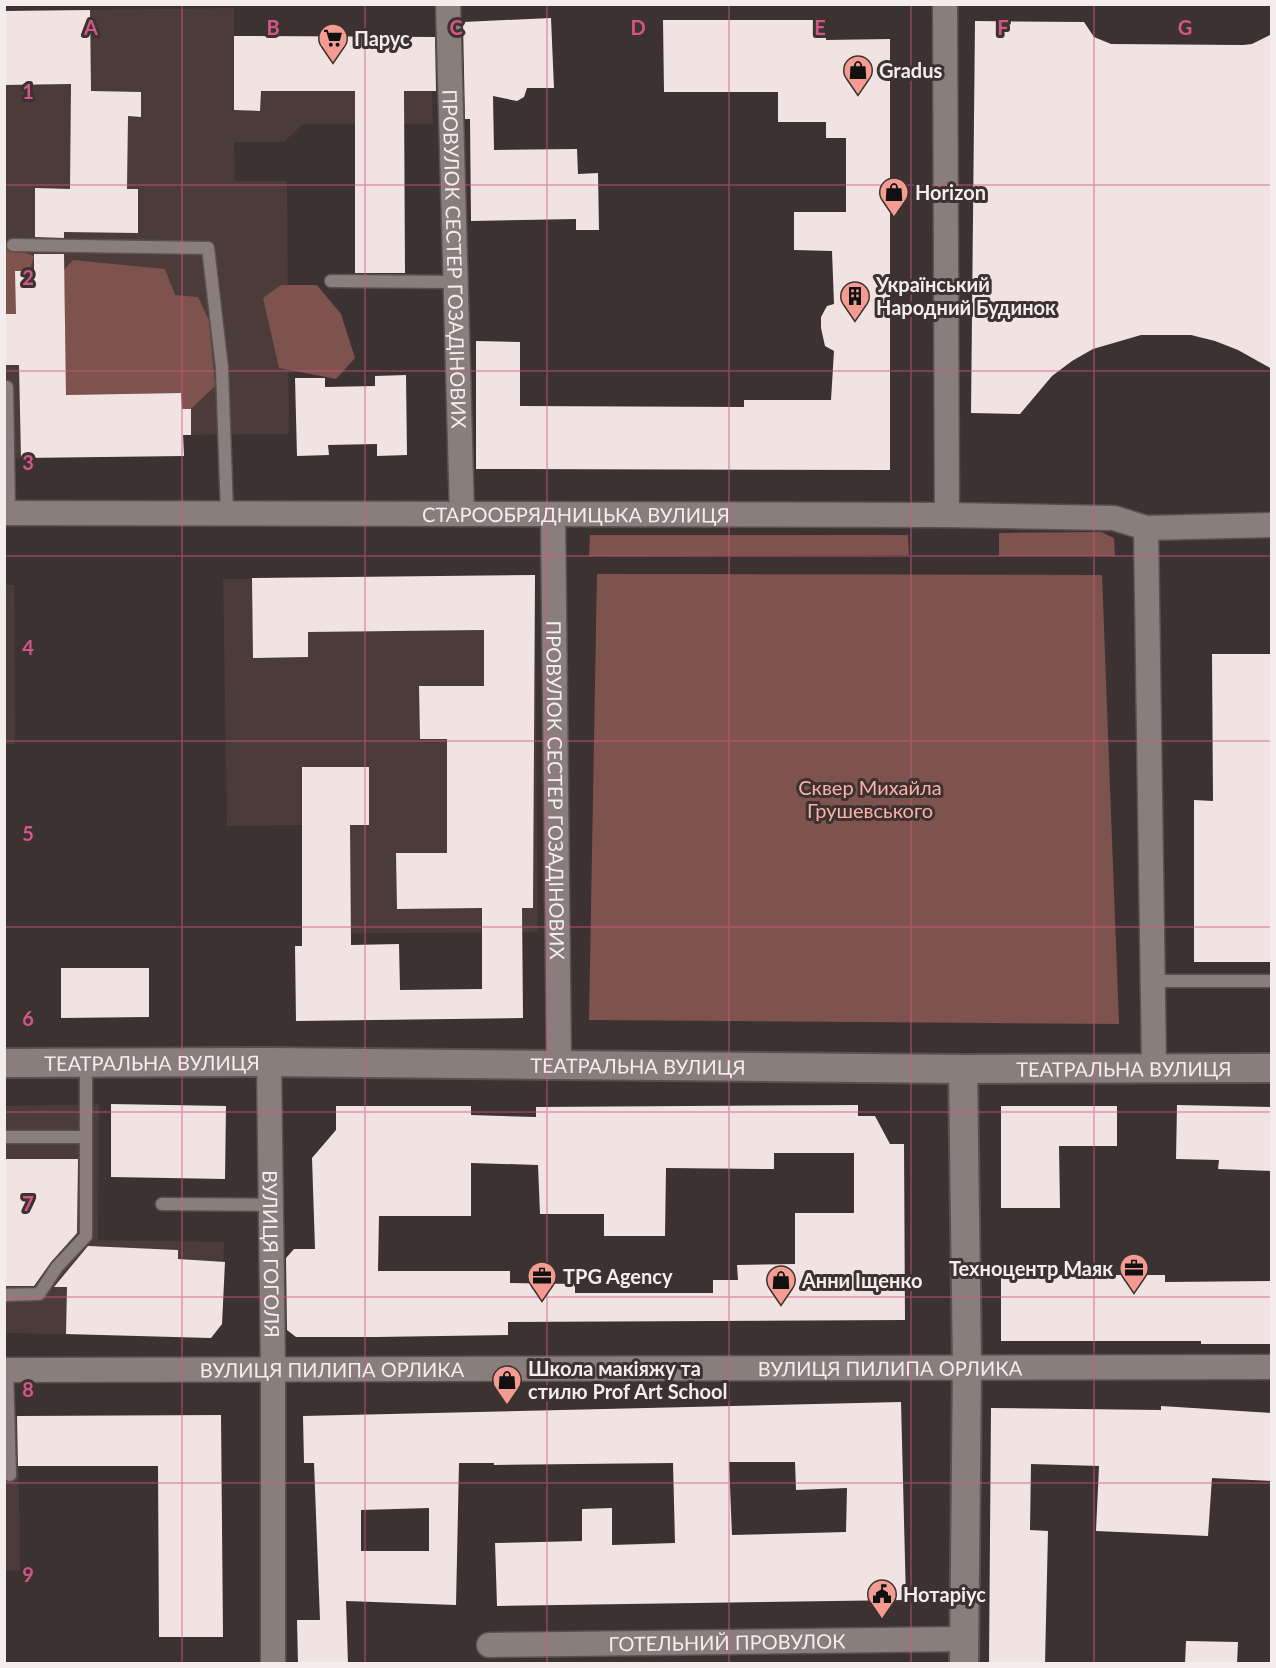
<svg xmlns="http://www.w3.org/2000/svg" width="1276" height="1668" font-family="Lato,sans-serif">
<rect width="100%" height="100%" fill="#3c3231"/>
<path fill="#4b3b39" d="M 234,8 L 234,36 L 431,37 L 433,124 L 303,124 L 284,142 L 234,142 L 235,181 L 287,181 L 289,434 L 184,435 L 184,456 L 5,458 L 4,11 Z
M 535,575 L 538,932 L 302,934 L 302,825 L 227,826 L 223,579 Z
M 5,585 L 14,585 L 15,744 L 5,744 Z
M 99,1104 L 98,1240 L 224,1242 L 222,1324 L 211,1338 L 5,1333 L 4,1106 Z
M 5,1416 L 18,1416 L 20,1571 L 5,1570 Z"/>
<path fill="#7e524d" d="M 4,245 L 34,256 L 30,271 L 16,271 L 16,314 L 5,314 Z
M 73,260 L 165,269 L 175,295 L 198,297 L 209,320 L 215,386 L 191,409 L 182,409 L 181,393 L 66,395 L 64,270 Z
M 281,285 L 317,285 L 341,314 L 355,358 L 336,379 L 279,368 L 263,298 Z
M 1101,532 L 1114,538 L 1115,556 L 999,556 L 999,533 Z
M 590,535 L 908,535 L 909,555 L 589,556 Z
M 597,574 L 1102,575 L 1119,1024 L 589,1020 Z"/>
<path fill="#f0e3e1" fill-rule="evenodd" d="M 90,10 L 91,91 L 141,92 L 141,117 L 128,116 L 127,189 L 138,189 L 138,233 L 64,232 L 64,238 L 35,237 L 35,188 L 70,189 L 71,84 L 4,85 L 4,11 Z
M 551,18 L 554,88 L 527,88 L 524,97 L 517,101 L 493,96 L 494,150 L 577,149 L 578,174 L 598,173 L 599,230 L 576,230 L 576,219 L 471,221 L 470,119 L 465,119 L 463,22 Z
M 663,20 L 826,20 L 826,40 L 890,39 L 890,470 L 476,469 L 476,341 L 520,342 L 520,406 L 744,407 L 744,400 L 831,400 L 834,351 L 825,346 L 821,328 L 821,317 L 827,306 L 834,304 L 832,251 L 794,250 L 794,212 L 846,212 L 846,138 L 826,138 L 826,122 L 778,122 L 778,92 L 664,92 Z
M 975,21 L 1084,22 L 1094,37 L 1111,44 L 1243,45 L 1252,44 L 1272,34 L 1272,369 L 1238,350 L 1215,341 L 1191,335 L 1141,335 L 1093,349 L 1072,361 L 1052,376 L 1020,414 L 971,413 Z
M 234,36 L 435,37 L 436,91 L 404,91 L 405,273 L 355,273 L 355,91 L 261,91 L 260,111 L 234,110 Z
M 34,254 L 64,254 L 66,395 L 181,393 L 182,409 L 191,409 L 191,435 L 183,435 L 184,456 L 21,458 L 19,365 L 4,365 L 4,314 L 16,314 L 15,271 L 34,271 Z
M 406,375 L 407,455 L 377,456 L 377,444 L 328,445 L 329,455 L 297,456 L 295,378 L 325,378 L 325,387 L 375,386 L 375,376 Z
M 535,575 L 533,908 L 522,908 L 523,1018 L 296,1021 L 295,946 L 302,946 L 302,767 L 369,767 L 369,825 L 350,825 L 351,945 L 399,944 L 400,990 L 482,989 L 482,908 L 397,909 L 396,853 L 447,853 L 447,739 L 420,739 L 419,686 L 484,686 L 484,630 L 308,632 L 308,657 L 253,658 L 252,578 Z
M 1212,654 L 1272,654 L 1272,962 L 1194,962 L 1194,800 L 1213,801 Z
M 61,968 L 149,968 L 149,1017 L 61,1018 Z
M 111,1104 L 226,1106 L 225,1179 L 111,1177 Z
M 858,1105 L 858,1116 L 875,1116 L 890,1144 L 904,1144 L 905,1320 L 508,1322 L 508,1335 L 376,1337 L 296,1337 L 287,1330 L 286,1258 L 294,1249 L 315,1249 L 312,1158 L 336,1130 L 336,1106 L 471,1106 L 471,1115 L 536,1117 L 536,1107 ZM 774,1153 L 854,1153 L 854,1213 L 795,1213 L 795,1264 L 737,1265 L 738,1280 L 713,1280 L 713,1293 L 575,1293 L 575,1284 L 510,1283 L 510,1271 L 378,1271 L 379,1216 L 471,1216 L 471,1163 L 538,1165 L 540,1214 L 604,1214 L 604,1236 L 665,1236 L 666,1168 L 774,1169 Z
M 1177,1105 L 1272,1107 L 1272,1171 L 1218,1169 L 1219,1160 L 1176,1159 Z
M 1001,1106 L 1117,1106 L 1117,1146 L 1059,1146 L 1060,1208 L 1001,1208 Z
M 4,1159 L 78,1159 L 77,1233 L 51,1262 L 34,1286 L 4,1286 Z
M 88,1246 L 178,1250 L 178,1259 L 225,1262 L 222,1324 L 211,1338 L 66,1334 L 67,1287 L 54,1287 Z
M 1001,1275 L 1165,1275 L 1165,1282 L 1272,1281 L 1272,1344 L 1201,1344 L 1201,1341 L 1001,1341 Z
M 901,1402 L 906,1600 L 497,1606 L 495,1543 L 582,1541 L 582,1509 L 612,1508 L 612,1545 L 675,1543 L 673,1463 L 494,1465 L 494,1463 L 459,1463 L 456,1605 L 346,1601 L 348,1664 L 298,1664 L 297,1620 L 320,1620 L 314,1463 L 304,1463 L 303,1416 ZM 729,1462 L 795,1462 L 796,1490 L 847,1488 L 846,1532 L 732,1535 ZM 429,1508 L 429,1551 L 361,1551 L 361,1510 Z
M 1161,1406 L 1272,1413 L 1272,1481 L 1212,1478 L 1208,1536 L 1096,1531 L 1099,1466 L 1031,1464 L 1030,1530 L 1048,1531 L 1045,1664 L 989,1664 L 991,1408 L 1161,1410 Z
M 221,1415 L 223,1637 L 159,1637 L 158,1466 L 18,1466 L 17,1416 Z
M 1186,1641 L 1238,1642 L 1237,1664 L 1185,1664 Z"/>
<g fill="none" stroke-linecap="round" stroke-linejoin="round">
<g stroke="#595150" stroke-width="15">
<path id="service" d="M 13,245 L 208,248 L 222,368 L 227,513
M 331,281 L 455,282
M 7,387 L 9,513
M 1152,981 L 1272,981
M 4,1137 L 86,1137 L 86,1062
M 162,1204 L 270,1205
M 4,1295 L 39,1294 L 57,1267 L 86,1236 L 86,1137
M 7,1370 L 10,1475"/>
</g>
<g stroke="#595150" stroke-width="27">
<g id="minor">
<path id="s1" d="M 448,4 L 462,514"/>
<path d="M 945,4 L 947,515"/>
<path id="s2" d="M 4,513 L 947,515 L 1114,518 L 1146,528 L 1272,525"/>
<path id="s3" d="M 553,516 L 559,1066"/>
<path d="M 1146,528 L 1154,1067"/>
<path id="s4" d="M 269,1062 L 273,1369 L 273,1664"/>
<path id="s5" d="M 4,1370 L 1272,1367"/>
<path id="s6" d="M 489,1645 L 965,1639"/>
</g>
</g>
<g stroke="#595150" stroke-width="32">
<g id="tertiary">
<path id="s7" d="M 4,1063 L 269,1062 L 963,1069 L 1272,1068"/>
<path d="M 963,1069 L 967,1366 L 964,1664"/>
</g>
</g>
<use href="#service" stroke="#8a7e7d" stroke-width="12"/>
<use href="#minor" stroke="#8a7e7d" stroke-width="24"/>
<use href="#tertiary" stroke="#8a7e7d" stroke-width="28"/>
</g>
<path fill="none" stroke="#d15886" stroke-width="1.5" stroke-opacity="0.55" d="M 182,4 L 182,1664M 365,4 L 365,1664M 547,4 L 547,1664M 729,4 L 729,1664M 911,4 L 911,1664M 1094,4 L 1094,1664M 4,185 L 1272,185M 4,371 L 1272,371M 4,556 L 1272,556M 4,741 L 1272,741M 4,927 L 1272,927M 4,1112 L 1272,1112M 4,1297 L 1272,1297M 4,1483 L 1272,1483"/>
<defs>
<g id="supermarket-pin" transform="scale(1.5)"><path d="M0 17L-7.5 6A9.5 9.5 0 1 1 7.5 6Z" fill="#f59c92" stroke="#3c3231"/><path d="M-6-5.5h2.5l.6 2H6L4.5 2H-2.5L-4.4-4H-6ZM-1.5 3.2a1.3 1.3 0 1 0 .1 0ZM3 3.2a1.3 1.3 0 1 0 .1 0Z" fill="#111"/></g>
<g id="shop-pin" transform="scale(1.5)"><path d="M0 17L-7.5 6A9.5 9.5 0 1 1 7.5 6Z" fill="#f59c92" stroke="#3c3231"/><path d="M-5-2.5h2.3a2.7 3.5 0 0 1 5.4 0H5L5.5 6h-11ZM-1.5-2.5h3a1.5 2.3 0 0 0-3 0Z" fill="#111"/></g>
<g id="building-pin" transform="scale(1.5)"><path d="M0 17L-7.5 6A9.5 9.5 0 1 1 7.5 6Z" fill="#f59c92" stroke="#3c3231"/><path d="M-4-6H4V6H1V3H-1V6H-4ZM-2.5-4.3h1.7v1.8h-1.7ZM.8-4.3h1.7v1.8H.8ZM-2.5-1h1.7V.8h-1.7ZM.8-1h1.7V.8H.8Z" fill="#111"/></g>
<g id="office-pin" transform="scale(1.5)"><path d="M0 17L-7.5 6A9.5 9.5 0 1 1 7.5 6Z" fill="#f59c92" stroke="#3c3231"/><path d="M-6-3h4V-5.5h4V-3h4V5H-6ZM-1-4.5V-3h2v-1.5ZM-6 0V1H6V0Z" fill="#111"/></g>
<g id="civic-pin" transform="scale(1.5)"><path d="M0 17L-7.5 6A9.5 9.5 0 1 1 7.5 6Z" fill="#f59c92" stroke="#3c3231"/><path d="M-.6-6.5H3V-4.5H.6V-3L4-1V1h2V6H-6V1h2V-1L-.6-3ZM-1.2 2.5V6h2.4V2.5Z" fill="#111"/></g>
</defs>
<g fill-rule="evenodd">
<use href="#supermarket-pin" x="333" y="38"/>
<use href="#shop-pin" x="858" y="70"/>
<use href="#shop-pin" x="894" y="192"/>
<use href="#building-pin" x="855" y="296"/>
<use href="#office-pin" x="1134" y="1268"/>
<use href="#office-pin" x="542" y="1276"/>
<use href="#shop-pin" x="781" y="1280"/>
<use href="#shop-pin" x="507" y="1380"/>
<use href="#civic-pin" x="882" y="1594"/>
</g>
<g text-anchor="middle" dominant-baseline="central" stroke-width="6" stroke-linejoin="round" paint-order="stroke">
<g font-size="20" font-weight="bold" fill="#f3edec" stroke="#3c3231" text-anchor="start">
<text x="354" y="38">Парус</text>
<text x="879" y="70">Gradus</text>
<text x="915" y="192">Horizon</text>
<text x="876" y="284">Український<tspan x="876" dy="23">Народний Будинок</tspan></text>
<text x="1113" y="1268" text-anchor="end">Техноцентр Маяк</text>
<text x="563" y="1276">TPG Agency</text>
<text x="802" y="1280">Анни Іщенко</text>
<text x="528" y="1368">Школа макіяжу та<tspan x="528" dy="23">стилю Prof Art School</tspan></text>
<text x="903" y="1594">Нотаріус</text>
</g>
<g font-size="20" fill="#f3edec" stroke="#3c3231">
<text stroke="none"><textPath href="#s1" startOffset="255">ПРОВУЛОК СЕСТЕР ГОЗАДІНОВИХ</textPath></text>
<text stroke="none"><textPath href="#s2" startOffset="572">СТАРООБРЯДНИЦЬКА ВУЛИЦЯ</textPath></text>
<text stroke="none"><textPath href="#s3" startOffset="274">ПРОВУЛОК СЕСТЕР ГОЗАДІНОВИХ</textPath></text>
<text stroke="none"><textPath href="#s7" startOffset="148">ТЕАТРАЛЬНА ВУЛИЦЯ</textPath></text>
<text stroke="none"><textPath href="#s7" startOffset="634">ТЕАТРАЛЬНА ВУЛИЦЯ</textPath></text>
<text stroke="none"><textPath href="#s7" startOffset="1120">ТЕАТРАЛЬНА ВУЛИЦЯ</textPath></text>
<text stroke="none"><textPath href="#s4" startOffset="192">ВУЛИЦЯ ГОГОЛЯ</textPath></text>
<text stroke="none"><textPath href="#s5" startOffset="886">ВУЛИЦЯ ПИЛИПА ОРЛИКА</textPath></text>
<text stroke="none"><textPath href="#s5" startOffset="328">ВУЛИЦЯ ПИЛИПА ОРЛИКА</textPath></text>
<text stroke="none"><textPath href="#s6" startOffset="238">ГОТЕЛЬНИЙ ПРОВУЛОК</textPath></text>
</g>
<g font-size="20" fill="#fcb0a7" stroke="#3c3231">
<text x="870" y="787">Сквер Михайла<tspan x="870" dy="23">Грушевського</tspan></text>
</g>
</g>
<g font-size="20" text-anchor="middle" font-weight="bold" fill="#d15886" stroke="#3c3231" stroke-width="6" stroke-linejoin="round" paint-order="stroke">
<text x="91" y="35">A</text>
<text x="273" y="35">B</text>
<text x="456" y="35">C</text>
<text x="638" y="35">D</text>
<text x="820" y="35">E</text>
<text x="1003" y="35">F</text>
<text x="1185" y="35">G</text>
<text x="28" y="99">1</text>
<text x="28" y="285">2</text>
<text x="28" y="470">3</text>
<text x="28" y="655">4</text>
<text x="28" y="841">5</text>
<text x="28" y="1026">6</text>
<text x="28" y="1211">7</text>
<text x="28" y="1397">8</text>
<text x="28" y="1582">9</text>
</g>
<rect width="1276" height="1668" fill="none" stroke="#f3edec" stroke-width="12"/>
</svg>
